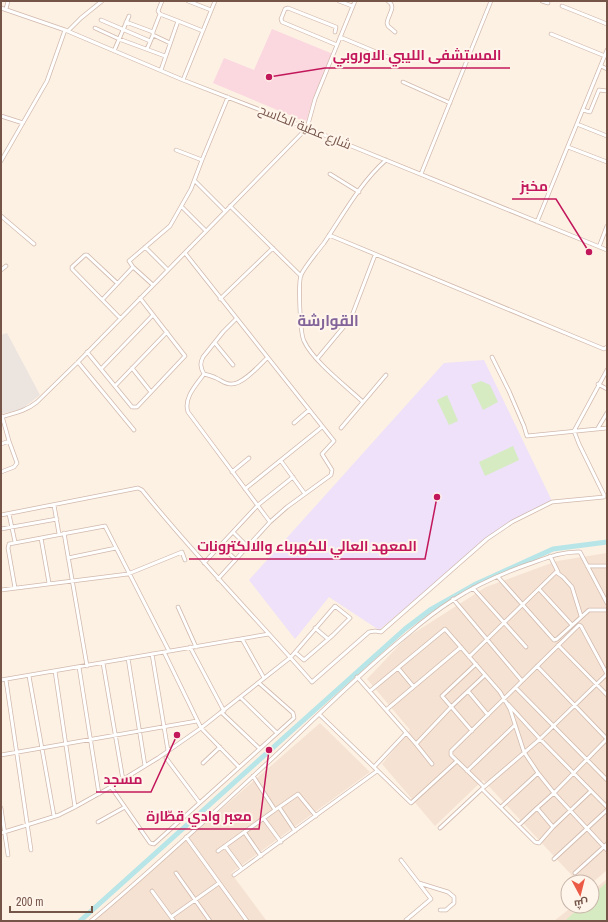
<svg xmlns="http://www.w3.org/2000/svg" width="608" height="922" font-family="'Archivo Narrow',Cairo,sans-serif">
<rect width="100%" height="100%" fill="#fdf1e4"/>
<path fill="#f5e2d2" d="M 607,553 L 607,870 L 592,883 L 592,882 L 578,882 L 483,780 L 435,826 L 382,764 L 410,730 L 367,679 L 406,638 L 486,587 L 557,561 Z
M 320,723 L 370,772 L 231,873 L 266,920 L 264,921 L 93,921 Z
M 607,879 L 607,921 L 554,921 L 573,906 L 592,906 L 592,891 Z"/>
<path fill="#ece4df" d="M 7,333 L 40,395 L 22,409 L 1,414 L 1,335 Z"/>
<path fill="#eee1f9" d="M 484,360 L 552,501 L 534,509 L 497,531 L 379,630 L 329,597 L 295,639 L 249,580 L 444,363 Z"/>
<path fill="#fbd7df" d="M 272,29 L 333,54 L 313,99 L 306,122 L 213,83 L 224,58 L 254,70 Z"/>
<path fill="#d6ebc2" d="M 481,381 L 490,385 L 498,402 L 483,410 L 471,385 Z
M 447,395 L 458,421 L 449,425 L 437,400 Z
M 513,446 L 519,460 L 485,476 L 479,462 Z
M 607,882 L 607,921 L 565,921 L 581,906 L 592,906 L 592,896 Z"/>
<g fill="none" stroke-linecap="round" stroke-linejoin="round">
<path stroke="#b8e5e7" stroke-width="5" d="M 80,921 L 405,629 L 430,610 L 476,584 L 553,549 L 607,542"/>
<g stroke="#d1b9ad" stroke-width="4.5">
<path id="minor" d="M 162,1 L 158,11 L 160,14 L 178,21
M 188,1 L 211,10
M 339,1 L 352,6
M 388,1 C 397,7 388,14 387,23 L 388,26 L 395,32
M 542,1 L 548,3
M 562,6 L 607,24
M 1,8 L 65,30 L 183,80 L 307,128 L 607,250
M 6,9 L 8,1
M 101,20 L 150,41
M 126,22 L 153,32 L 153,35 L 170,43
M 95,28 L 119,39 L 165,56
M 68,31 L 81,18 L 102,1
M 153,32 L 160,14
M 335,32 L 336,27 L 288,8 L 285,9 L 281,19 L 282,22 L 337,45
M 551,34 L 605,56
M 340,37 L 393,59
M 147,49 L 153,35
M 114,51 L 129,16
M 601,66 L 607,69
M 161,70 L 178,21 L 203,31
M 183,80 L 215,1
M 403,82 L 450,103
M 583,110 L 590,112 L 599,90 L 607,91
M 1,116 L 23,123
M 577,124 L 607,136
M 568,147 L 607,162
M 176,150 L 202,160 L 228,97
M 1,161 L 47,81 L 65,30
M 330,174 L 359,192
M 421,174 L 491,1
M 195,181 L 225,211
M 230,206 L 301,276
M 182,207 L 206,231
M 1,216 L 34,244
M 537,222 L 607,50
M 329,235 L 604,349 L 607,347
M 145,247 L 168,270
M 599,247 L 607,226
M 185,253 L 334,441 L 322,454 L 332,470 L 331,475 L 287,507 L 270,522 L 218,579
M 1,270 L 6,266
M 117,283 L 87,255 L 85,255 L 72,267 L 72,269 L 120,318
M 153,285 L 133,267 L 129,261 L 170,226 L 191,189 L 202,160
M 103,299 L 133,267
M 220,299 L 273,248
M 236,319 L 223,332 L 203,357 C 200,363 200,367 204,374 C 208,375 212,376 216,378 C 221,380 225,384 231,384 C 242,385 259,366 267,358
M 215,343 L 233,365
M 87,352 L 132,407 L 137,407 L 185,356 L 140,298
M 492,357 L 509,391 L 524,426 L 527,436 L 607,428
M 317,359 L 351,318 L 375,255
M 78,362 L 134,430
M 132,368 L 151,392
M 101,369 L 153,315
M 204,374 C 197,384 183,398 188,412 L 270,522
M 598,384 L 607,389
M 115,386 L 167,332
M 363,402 C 346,386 313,361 304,341 C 300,333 298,283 301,275 C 305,266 318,251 324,243 C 343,215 360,183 386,160
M 2,416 L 9,441
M 1,417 C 15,413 26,411 37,402 L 78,362 L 307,128 L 315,99 L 355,1
M 294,423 L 309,410
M 341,428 L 386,375
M 598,428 L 607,413
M 1,444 L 9,441 L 17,463 L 14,467 L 1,472
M 281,461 L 305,494
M 232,472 L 249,458
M 245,489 L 322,427
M 54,505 L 59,534
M 9,514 L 15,542
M 1,515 L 138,488 L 142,490 C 196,557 256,618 312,682 L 369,632 L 375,631 L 381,632 L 487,539 L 512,522 L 552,502 L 604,497 L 604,495 L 579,444 L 574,431 L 607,370
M 1,529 L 57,519
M 233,532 L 247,546
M 64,533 L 87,666
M 220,545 L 235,559
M 550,556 L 558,572
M 68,558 L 116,548
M 204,563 L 258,505 L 293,477
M 587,566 L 607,566
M 498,577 L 554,640 L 557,639 L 589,610 L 607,610
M 49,583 L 41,538 L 105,526 L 169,651
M 15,588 L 8,548 L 9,544 L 41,538
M 473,588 L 526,647
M 539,589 L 572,625
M 1,590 L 128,574 L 182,552 L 185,560
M 453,599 L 522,681
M 178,607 L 196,647
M 315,628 L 328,639
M 242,639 L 264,678
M 558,645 L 607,695
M 190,647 L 224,711
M 164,652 L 201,728 L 239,767
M 152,654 L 168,751
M 469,657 L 556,572 L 563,577 L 572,587 L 581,616
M 128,658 L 145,766
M 103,663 L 123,780
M 537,666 L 607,739
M 79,667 L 99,794
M 398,668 L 413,686
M 55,671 L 75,807
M 29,676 L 54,816
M 357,677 L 416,744 L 451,707 L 485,675
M 1,680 L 269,634
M 6,680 L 31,850
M 516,688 L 607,780
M 370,691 L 445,629 L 500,692 L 510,709 L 524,752 L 538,773 L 554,793 L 537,808 L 553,827 L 539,843 L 535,842 L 482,789
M 468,691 L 488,715
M 241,698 L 277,733
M 508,704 L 540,739 L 607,807
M 386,710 L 461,647
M 221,712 L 259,748
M 319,714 L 411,803 L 457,761
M 472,731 L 442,696 L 476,664
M 607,739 L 554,793 L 607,850
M 416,744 L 432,764
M 1,755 L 197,721
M 166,758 L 199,802
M 203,763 L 220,747
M 374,767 L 406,733
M 467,771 L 515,725
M 111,787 L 150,843 L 154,844 L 294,718 L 293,713 L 259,683
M 484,787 L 451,755 L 451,751 L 579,625 L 581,626 L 607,674
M 279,807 L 295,831
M 501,807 L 538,773
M 1,808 L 8,855
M 275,810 L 298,794 L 316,816
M 264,819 L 281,842
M 98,822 L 125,807
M 519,825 L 537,808
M 553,827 L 591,791
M 440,828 L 484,787 L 540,739 L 607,674
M 1,833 L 59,815 L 75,807 L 109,788 L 158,758 L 201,728 L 291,657 L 335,606 L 350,618 L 333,635 L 304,660 L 296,653
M 245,833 L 261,856
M 186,837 L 247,921
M 225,846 L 242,869
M 218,851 L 275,810 L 253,776
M 554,859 L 607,810
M 401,860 L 431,899 L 406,920
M 176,873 L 210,921
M 575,873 L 607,844
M 234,875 L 377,771
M 419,883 L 448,892 L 454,897 L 454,903 L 446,910 L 440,910
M 152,891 L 174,921
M 171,917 L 219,883
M 91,921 C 150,872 207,819 263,767 C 312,722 357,675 408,634 C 422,622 437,610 453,600 C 476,585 503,573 529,564 C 546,558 562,551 580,552 L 607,603"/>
</g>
<use href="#minor" stroke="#fff" stroke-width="3"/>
</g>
<g text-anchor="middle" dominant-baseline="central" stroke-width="4" stroke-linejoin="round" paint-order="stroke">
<g font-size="13" fill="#765549" stroke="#fff5eb">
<text transform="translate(305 127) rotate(22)">شارع عطية الكاسح</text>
</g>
<g font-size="15" font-weight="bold" fill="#83649a" stroke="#fff5eb">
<text x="328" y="320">القوارشة</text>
</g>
</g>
<path fill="none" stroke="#c2185b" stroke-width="1.5" d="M269 77L325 68H510M589 252L556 199H512M437 497L425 559H189M177 735L151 792H96M269 750L259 829H138"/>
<g fill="#c2185b" stroke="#fff5eb" stroke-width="1.5">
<circle cx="269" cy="77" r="4"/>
<circle cx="589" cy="252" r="4"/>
<circle cx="437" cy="497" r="4"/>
<circle cx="177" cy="735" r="4"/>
<circle cx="269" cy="750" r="4"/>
</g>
<g font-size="14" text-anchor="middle" font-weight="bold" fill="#c2185b" stroke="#fff5eb" stroke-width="4" stroke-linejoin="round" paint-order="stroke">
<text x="417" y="60">المستشفی الليبي الاوروبي</text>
<text x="534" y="191">مخبز</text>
<text x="307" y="551">المعهد العالي للكهرباء والالكترونات</text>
<text x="123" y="784">مسجد</text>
<text x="199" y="821">معبر وادي قطّارة</text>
</g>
<rect width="608" height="922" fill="none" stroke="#765549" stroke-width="4"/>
<g transform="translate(580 894) rotate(173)"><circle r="19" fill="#fff5eb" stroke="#c8b5aa"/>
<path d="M0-3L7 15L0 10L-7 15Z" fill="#eb5a45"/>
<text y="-6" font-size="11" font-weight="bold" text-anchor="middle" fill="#765549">ش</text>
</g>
<path d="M10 906v6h82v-6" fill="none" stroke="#765549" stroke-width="2"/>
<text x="16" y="906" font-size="12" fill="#765549" stroke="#fff5eb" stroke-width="3" paint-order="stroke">200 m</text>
</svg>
